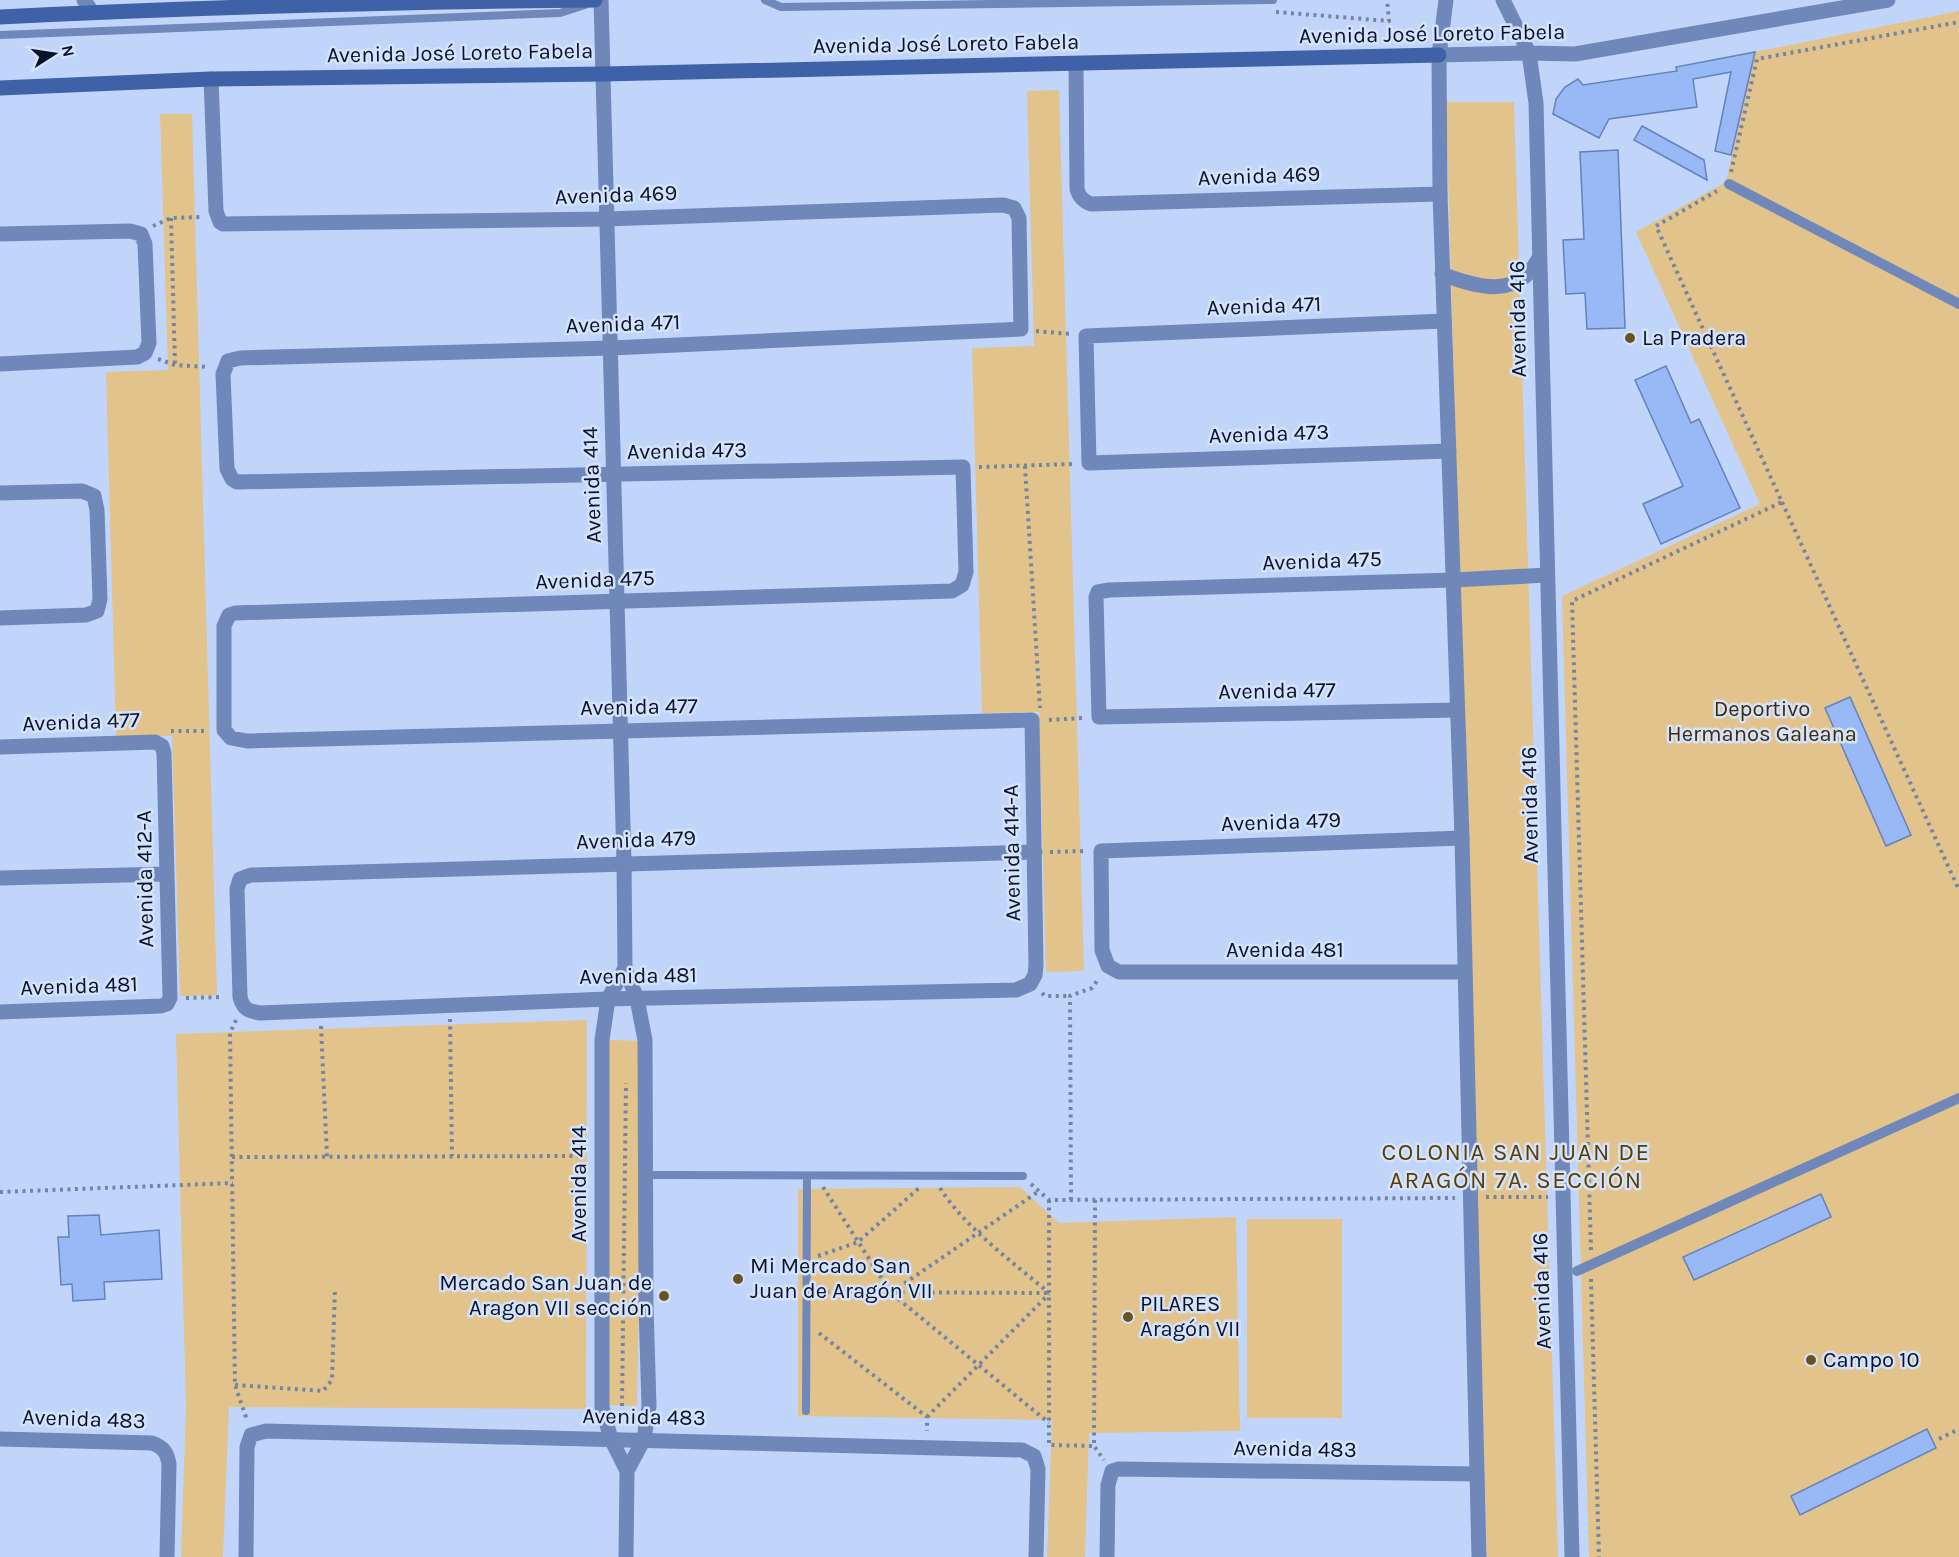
<svg xmlns="http://www.w3.org/2000/svg" width="1959" height="1557" font-family="Karla,sans-serif">
<rect width="100%" height="100%" fill="#c1d5fb"/>
<path fill="#e1c38b" d="M 1959,11 L 1959,1557 L 1589,1557 L 1562,596 L 1760,504 L 1636,232 L 1726,182 L 1755,52 Z
M 1059,90 L 1084,971 L 1046,972 L 1039,712 L 982,713 L 972,348 L 1034,346 L 1027,91 Z
M 1446,102 L 1514,102 L 1558,1557 L 1487,1557 Z
M 160,114 L 192,114 L 217,995 L 180,996 L 172,736 L 116,737 L 106,372 L 168,370 Z
M 587,1020 L 586,1409 L 229,1407 L 223,1557 L 181,1557 L 186,1407 L 176,1034 Z
M 606,1040 L 644,1041 L 637,1406 L 605,1405 Z
M 1020,1187 L 1059,1223 L 1236,1217 L 1240,1431 L 1089,1433 L 1085,1557 L 1047,1557 L 1052,1420 L 798,1416 L 798,1189 Z
M 1247,1219 L 1342,1219 L 1342,1418 L 1247,1418 Z"/>
<path fill="#99b9f6" stroke="#6381ba" stroke-width="1.5" d="M 1755,52 L 1731,155 L 1715,151 L 1731,72 L 1693,79 L 1697,107 L 1609,119 L 1599,138 L 1553,114 L 1556,99 L 1565,87 L 1578,79 L 1583,85 L 1677,71 L 1676,67 Z
M 1642,126 L 1704,160 L 1707,180 L 1634,140 Z
M 1618,150 L 1625,328 L 1587,329 L 1585,293 L 1566,294 L 1563,240 L 1584,239 L 1580,152 Z
M 1666,366 L 1691,423 L 1699,419 L 1740,508 L 1661,544 L 1643,504 L 1683,486 L 1635,380 Z
M 1850,697 L 1911,835 L 1886,846 L 1825,708 Z
M 1821,1194 L 1831,1217 L 1694,1280 L 1683,1257 Z
M 99,1215 L 101,1235 L 159,1230 L 162,1279 L 104,1282 L 105,1299 L 73,1301 L 72,1284 L 61,1285 L 58,1237 L 69,1237 L 68,1216 Z
M 1927,1429 L 1936,1448 L 1800,1515 L 1791,1496 Z"/>
<g fill="none" stroke-linecap="round" stroke-linejoin="round">
<path stroke="#7484a3" stroke-width="4" stroke-dasharray="3 4.5" stroke-linecap="butt" d="M 1276,12 L 1389,21 L 1387,0
M 1731,172 L 1757,59 L 1959,22
M 171,218 L 175,365
M 153,226 L 171,218 L 201,217
M 1036,331 L 1071,334
M 158,359 L 175,365 L 209,367
M 1025,466 L 1040,708
M 979,467 L 1073,464
M 1782,502 L 1959,890
M 1049,720 L 1083,718
M 171,731 L 208,731
M 1050,852 L 1085,851
M 1042,993 L 1045,996 L 1070,996
M 186,998 L 223,997
M 450,1019 L 452,1156
M 236,1020 L 230,1033 L 235,1385 L 247,1420
M 321,1026 L 327,1157
M 232,1157 L 585,1156
M 1031,1184 L 1049,1200 L 1455,1198
M 823,1187 L 891,1293 L 1049,1423
M 940,1188 C 967,1230 1012,1261 1049,1293
M 0,1192 L 233,1183
M 1486,1197 L 1548,1197
M 1049,1200 L 1049,1445 L 1094,1446
M 1071,1200 L 1070,996 L 1092,988 L 1099,978
M 1095,1200 L 1094,1446 L 1104,1460
M 1591,1250 L 1572,601 L 1782,502 L 1656,226 L 1717,191
M 818,1256 L 858,1242 L 919,1188
M 1591,1279 L 1599,1557
M 819,1292 L 1048,1293
M 892,1292 L 1039,1191
M 819,1333 L 927,1417 L 927,1431
M 235,1385 L 323,1391 L 332,1380 L 335,1289
M 622,1406 L 626,1083
M 927,1417 L 1049,1294
M 1939,1439 L 1959,1429"/>
<path stroke="#6f88b9" stroke-width="8" d="M 765,0 L 781,7 L 1273,0
M 0,35 L 560,13 L 585,5
M 646,1175 L 1023,1176
M 806,1411 L 807,1176"/>
<path stroke="#6f88b9" stroke-width="10" d="M 1729,184 L 1959,304
M 1577,1271 L 1959,1098"/>
<path stroke="#6f88b9" stroke-width="15" d="M 84,0 L 92,12
M 1076,64 L 1077,189 C 1079,197 1083,201 1091,204 L 1440,194
M 211,79 L 216,211 L 220,222 L 223,224 L 606,219 L 1003,205 L 1014,208 L 1019,218 L 1021,329 L 611,348 L 240,358 L 228,361 L 223,374 L 227,469 L 232,479 L 237,482 L 963,467 L 966,572 L 962,585 L 952,591 L 235,613 L 229,615 L 224,626 L 224,730 L 231,738 L 247,741 L 1032,720 L 1036,965 L 1035,975 L 1030,984 L 1016,990 L 608,999 L 260,1013 C 248,1011 243,1009 240,997 L 237,889 L 240,879 L 251,875 L 1035,852
M 0,234 L 130,231 L 141,234 L 145,244 L 149,343 L 145,353 L 137,357 L 0,364
M 1444,321 L 1086,336 L 1089,463 L 1449,451
M 0,493 L 82,491 L 94,496 L 97,510 L 100,599 L 97,611 L 86,615 L 0,618
M 1456,710 L 1099,717 L 1096,597 L 1098,592 L 1109,590 L 1454,580 L 1547,575
M 0,747 L 155,742 L 162,746 L 164,753 L 170,998 L 167,1004 L 161,1006 L 0,1012
M 1462,838 L 1101,851 L 1102,950 L 1108,966 L 1119,972 L 1464,972
M 0,878 L 167,874
M 0,1439 L 152,1443 C 163,1447 167,1452 169,1464 L 167,1557
M 246,1557 L 247,1447 L 251,1435 L 266,1431 L 1022,1450 L 1034,1456 L 1038,1469 L 1036,1557
M 1107,1557 L 1108,1485 L 1112,1471 L 1118,1469 L 1477,1474"/>
<path stroke="#6f88b9" stroke-width="15" d="M 601,0 L 624,863 L 625,968 L 637,999 L 645,1040 L 646,1306 L 649,1406 L 644,1439 L 627,1471
M 1446,0 L 1439,55 L 1440,194 L 1462,838 L 1479,1557
M 1503,0 L 1529,53 L 1536,103 L 1572,1557
M 1439,55 L 1529,53 L 1575,54 L 1888,0
M 1442,274 C 1478,288 1518,299 1539,258
M 625,968 L 608,999 L 602,1040 L 602,1407 L 611,1439 L 627,1471 L 626,1557"/>
<path stroke="#3e61a8" stroke-width="15" d="M 0,17 C 198,7 397,2 595,0
M 0,88 L 211,79 L 603,74 L 1439,55"/>
</g>
<g fill="#695222" stroke="#d5e2fc" stroke-width="2">
<circle cx="1630" cy="338" r="6"/>
<circle cx="738" cy="1279" r="6"/>
<circle cx="664" cy="1296" r="6"/>
<circle cx="1128" cy="1317" r="6"/>
<circle cx="1811" cy="1360" r="6"/>
</g>
<g text-anchor="middle" dominant-baseline="central" stroke-width="5" stroke-linejoin="round" paint-order="stroke">
<g font-size="22" fill="#081329" stroke="#d5e2fc">
<text transform="translate(1432 34) rotate(-1)">Avenida José Loreto Fabela</text>
<text transform="translate(946 44) rotate(-1)">Avenida José Loreto Fabela</text>
<text transform="translate(460 53) rotate(-1)">Avenida José Loreto Fabela</text>
<text transform="translate(1259 176) rotate(-2)">Avenida 469</text>
<text transform="translate(616 195) rotate(-2)">Avenida 469</text>
<text transform="translate(1264 306) rotate(-2)">Avenida 471</text>
<text transform="translate(1518 319) rotate(-91)">Avenida 416</text>
<text transform="translate(623 324) rotate(-2)">Avenida 471</text>
<text transform="translate(1269 434) rotate(-2)">Avenida 473</text>
<text transform="translate(687 451) rotate(-1)">Avenida 473</text>
<text transform="translate(592 485) rotate(-92)">Avenida 414</text>
<text transform="translate(1322 561) rotate(-2)">Avenida 475</text>
<text transform="translate(595 580) rotate(-2)">Avenida 475</text>
<text transform="translate(1277 691) rotate(-1)">Avenida 477</text>
<text transform="translate(639 707) rotate(-1)">Avenida 477</text>
<text transform="translate(81 722) rotate(-2)">Avenida 477</text>
<text transform="translate(1530 805) rotate(-91)">Avenida 416</text>
<text transform="translate(1281 822) rotate(-2)">Avenida 479</text>
<text transform="translate(636 840) rotate(-2)">Avenida 479</text>
<text transform="translate(1012 853) rotate(-91)">Avenida 414-A</text>
<text transform="translate(145 879) rotate(-91)">Avenida 412-A</text>
<text x="1285" y="950">Avenida 481</text>
<text transform="translate(638 976) rotate(-1)">Avenida 481</text>
<text transform="translate(79 986) rotate(-2)">Avenida 481</text>
<text transform="translate(579 1184) rotate(-90)">Avenida 414</text>
<text transform="translate(1542 1291) rotate(-92)">Avenida 416</text>
<text transform="translate(644 1417) rotate(1)">Avenida 483</text>
<text transform="translate(84 1419) rotate(2)">Avenida 483</text>
<text transform="translate(1295 1449) rotate(1)">Avenida 483</text>
</g>
<g font-size="22" fill="#081329" stroke="#d5e2fc" text-anchor="start">
<text x="1642" y="338">La Pradera</text>
<text x="750" y="1266">Mi Mercado San<tspan x="750" dy="25">Juan de Aragón VII</tspan></text>
<text x="652" y="1283" text-anchor="end">Mercado San Juan de<tspan x="652" dy="25">Aragon VII sección</tspan></text>
<text x="1140" y="1304">PILARES<tspan x="1140" dy="25">Aragón VII</tspan></text>
<text x="1823" y="1360">Campo 10</text>
</g>
<g font-size="22" fill="#3d2c04" stroke="#d5e2fc">
<text x="1762" y="709">Deportivo<tspan x="1762" dy="25">Hermanos Galeana</tspan></text>
</g>
<g font-size="24" letter-spacing="1.5" fill="#583f00" stroke="#d5e2fc">
<text x="1516" y="1152">COLONIA SAN JUAN DE<tspan x="1516" dy="28">ARAGÓN 7A. SECCIÓN</tspan></text>
</g>
</g>
<g transform="translate(54 54) rotate(78)" stroke="#d5e2fc" stroke-width="4.5" paint-order="stroke">
<path d="M0-4.5L10 22L0 15L-10 22Z" fill="#081329"/>
<text y="-9" font-size="16" font-weight="bold" text-anchor="middle" fill="#081329">N</text>
</g>
</svg>
